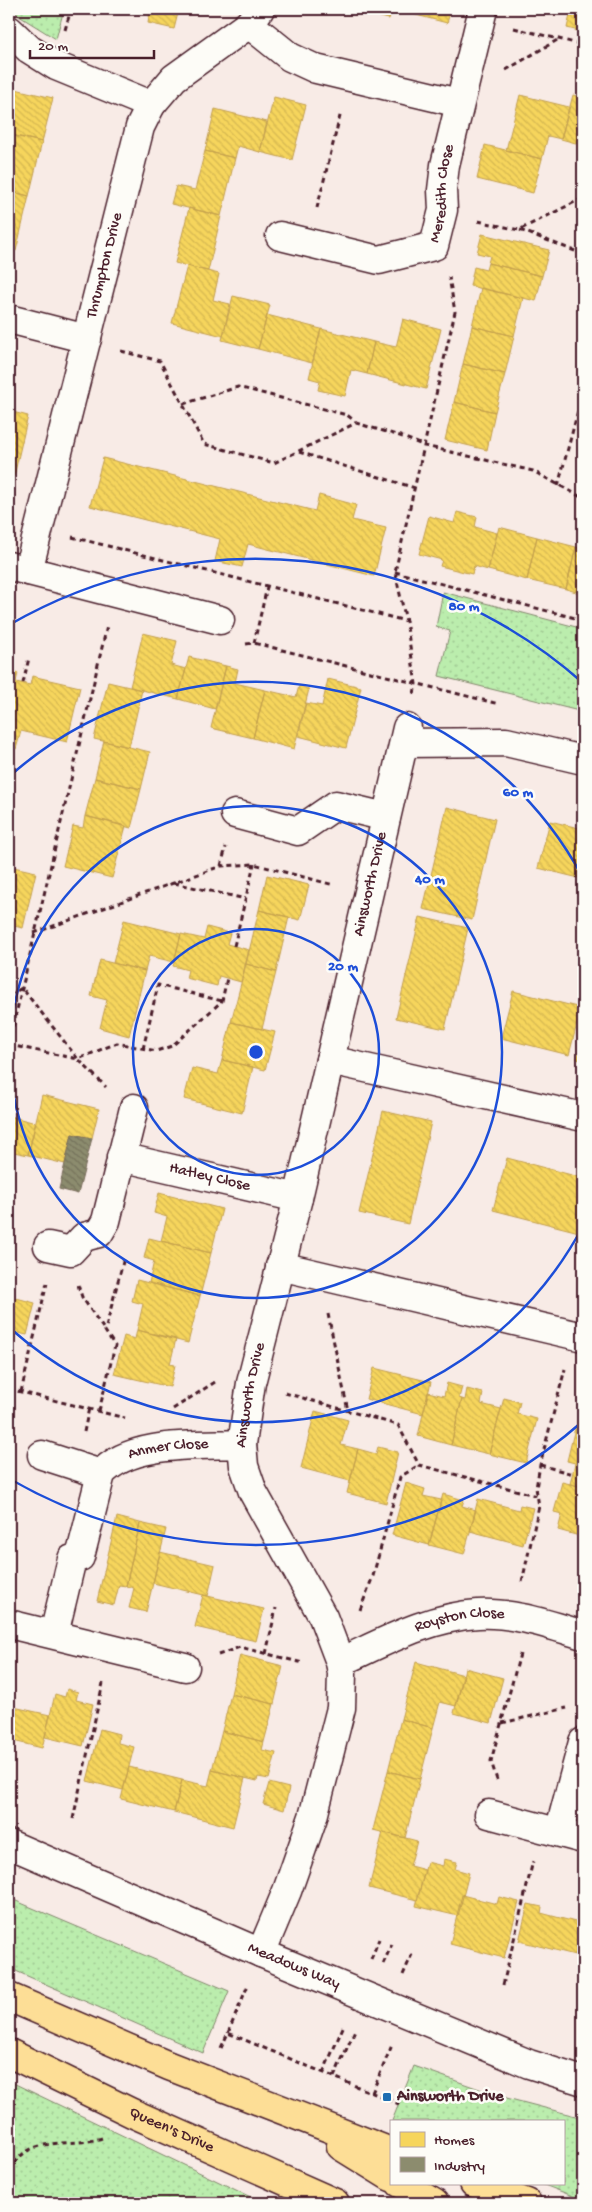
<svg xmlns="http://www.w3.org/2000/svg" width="592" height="2212" font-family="'Gochi Hand',sans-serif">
<defs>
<pattern id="grass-dots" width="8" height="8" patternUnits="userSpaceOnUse" patternTransform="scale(1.25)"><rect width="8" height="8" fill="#bbedad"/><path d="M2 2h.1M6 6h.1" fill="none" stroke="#a2cb95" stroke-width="1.8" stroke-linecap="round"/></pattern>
<pattern id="homes-back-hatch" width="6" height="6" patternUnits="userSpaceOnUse" patternTransform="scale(1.25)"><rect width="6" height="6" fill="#f6d55c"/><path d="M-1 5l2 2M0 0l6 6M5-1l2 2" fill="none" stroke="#d4b650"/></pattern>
<pattern id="industry-back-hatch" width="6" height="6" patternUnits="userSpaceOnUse" patternTransform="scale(1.25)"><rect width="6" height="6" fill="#8c8c6e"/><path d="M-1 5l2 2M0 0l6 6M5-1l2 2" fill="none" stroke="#74725b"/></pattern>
</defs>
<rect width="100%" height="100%" fill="#f8ebe6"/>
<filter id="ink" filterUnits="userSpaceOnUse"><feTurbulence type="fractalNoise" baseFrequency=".02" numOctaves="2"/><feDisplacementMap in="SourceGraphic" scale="10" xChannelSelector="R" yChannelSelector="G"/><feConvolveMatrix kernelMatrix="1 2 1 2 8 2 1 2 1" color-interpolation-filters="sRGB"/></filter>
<g filter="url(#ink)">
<path fill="url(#grass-dots)" stroke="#82866c" d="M 13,9 L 64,9 L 56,39 L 19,16 Z
M 443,592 L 580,628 L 583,634 L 583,712 L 439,676 L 450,631 L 436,627 Z
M 9,1898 L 229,1991 L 203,2053 L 9,1968 Z
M 414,2066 L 499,2096 L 583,2118 L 583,2200 L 539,2183 L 563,2183 L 563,2121 L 392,2121 Z
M 9,2081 L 263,2203 L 9,2203 Z"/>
<path fill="url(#homes-back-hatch)" stroke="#c29e4d" d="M 139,9 L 179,9 L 174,29 L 148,23 L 150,12 Z
M 348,9 L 392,9 L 389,19 Z
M 393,9 L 451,9 L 447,23 Z
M 571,11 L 583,14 L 583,32 L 567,28 Z
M 11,88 L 53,98 L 42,142 L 9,135 L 9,99 Z
M 520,95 L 569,107 L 561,139 L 548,136 L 542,159 L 506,150 Z
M 573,95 L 583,98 L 583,145 L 561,139 Z
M 274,97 L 306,105 L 292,160 L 260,152 Z
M 215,109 L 267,122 L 260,152 L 238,146 L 235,158 L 205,151 Z
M 12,135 L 42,142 L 29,196 L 9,191 L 9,150 Z
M 485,145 L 542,159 L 533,193 L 477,179 Z
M 205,151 L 235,158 L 221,216 L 171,204 L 176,186 L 195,190 Z
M 9,191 L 29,196 L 16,251 L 9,250 Z
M 189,208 L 221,216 L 208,271 L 175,263 Z
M 482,234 L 549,250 L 542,276 L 488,263 L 490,256 L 477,253 Z
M 488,263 L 542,276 L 536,301 L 470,286 L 474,267 L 486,270 Z
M 187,266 L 219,274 L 213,300 L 230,304 L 223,336 L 172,323 Z
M 481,288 L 523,298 L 514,336 L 472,326 Z
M 233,296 L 270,305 L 258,349 L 222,340 Z
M 267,315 L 321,329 L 312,363 L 258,349 Z
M 403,319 L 441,329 L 426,389 L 367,374 L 374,342 L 396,347 Z
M 472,326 L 514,336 L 505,374 L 463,364 Z
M 321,329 L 374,342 L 367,374 L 351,370 L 345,396 L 318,390 L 320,381 L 309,378 Z
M 463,364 L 505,374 L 495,412 L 454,402 Z
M 454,402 L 495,412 L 487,450 L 445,440 Z
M 9,411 L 28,416 L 14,476 L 9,475 Z
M 103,458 L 315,511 L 319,495 L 356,505 L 352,520 L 386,528 L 374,576 L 248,544 L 242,567 L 215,561 L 220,539 L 90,506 Z
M 457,512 L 477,517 L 475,527 L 497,533 L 488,570 L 474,566 L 472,574 L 440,566 L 442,560 L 419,554 L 429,516 L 454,523 Z
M 499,527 L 537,537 L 527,580 L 488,570 Z
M 537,537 L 576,547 L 566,589 L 527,580 Z
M 576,547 L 583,549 L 583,594 L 566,589 Z
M 143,633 L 177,641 L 171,665 L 186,669 L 178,699 L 130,687 Z
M 189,657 L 226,666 L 215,709 L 178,699 Z
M 226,666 L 238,669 L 235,683 L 265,690 L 253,738 L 211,728 Z
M 9,671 L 18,673 L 16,682 L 30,685 L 32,676 L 80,687 L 67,742 L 21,731 L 16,749 L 9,748 Z
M 328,679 L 361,687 L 346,748 L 298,736 L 306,703 L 322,706 Z
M 108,682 L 142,690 L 129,747 L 94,739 Z
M 299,686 L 309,689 L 294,749 L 253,738 L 265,690 L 296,697 Z
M 104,741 L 150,752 L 141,789 L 95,778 Z
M 95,778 L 141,789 L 131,828 L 85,816 Z
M 447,807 L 495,819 L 472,920 L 423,909 Z
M 85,816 L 126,826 L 112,878 L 63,866 L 73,826 L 83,828 Z
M 550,821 L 583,829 L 583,879 L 538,868 Z
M 9,866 L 36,872 L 23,928 L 9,925 Z
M 267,875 L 309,885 L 300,920 L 259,910 Z
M 259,910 L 289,917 L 276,972 L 246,964 Z
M 420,917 L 468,928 L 445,1029 L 396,1018 Z
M 124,920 L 181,934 L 174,962 L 149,956 L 145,971 L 113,963 Z
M 207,927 L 230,933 L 227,944 L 249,950 L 241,982 L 219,976 L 217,986 L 186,978 L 188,970 L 173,966 L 181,934 L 204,939 Z
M 100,960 L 145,971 L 129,1036 L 100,1028 L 107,1000 L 91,996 Z
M 246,964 L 276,972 L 262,1029 L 231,1022 Z
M 513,991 L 581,1008 L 569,1055 L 501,1038 Z
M 231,1022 L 275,1032 L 265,1070 L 222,1060 Z
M 583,1035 L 583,1061 L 577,1059 Z
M 222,1060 L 253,1067 L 242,1113 L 184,1099 L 192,1068 L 218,1074 Z
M 42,1095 L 99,1109 L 92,1138 L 72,1134 L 65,1164 L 28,1155 Z
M 383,1111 L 431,1122 L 408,1224 L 359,1213 Z
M 9,1116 L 36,1123 L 28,1155 L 9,1151 Z
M 507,1158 L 583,1178 L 583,1233 L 493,1210 Z
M 159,1193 L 222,1209 L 211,1253 L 161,1241 L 167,1217 L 154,1213 Z
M 149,1238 L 211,1253 L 200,1296 L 149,1283 L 154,1261 L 144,1258 Z
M 137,1280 L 200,1296 L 188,1343 L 137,1330 L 143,1304 L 132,1301 Z
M 9,1296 L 35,1303 L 27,1335 L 9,1331 Z
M 137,1330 L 176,1339 L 170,1364 L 175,1365 L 170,1387 L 114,1374 L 124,1336 L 135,1339 Z
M 374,1368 L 431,1382 L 423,1414 L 366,1399 Z
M 447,1383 L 462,1387 L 459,1398 L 462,1399 L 451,1445 L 418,1436 L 428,1392 L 444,1396 Z
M 467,1389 L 483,1393 L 481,1404 L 501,1409 L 489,1454 L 451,1445 L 462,1399 L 465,1400 Z
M 504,1398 L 520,1402 L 517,1414 L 537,1419 L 526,1463 L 489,1454 Z
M 315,1411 L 348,1420 L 341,1445 L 358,1449 L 350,1481 L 301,1468 Z
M 575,1428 L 583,1430 L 583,1487 L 570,1484 L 575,1463 L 567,1461 Z
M 378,1447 L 398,1452 L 386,1503 L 347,1493 L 358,1449 L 376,1454 Z
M 562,1482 L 583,1487 L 583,1537 L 558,1530 L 562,1514 L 554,1512 Z
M 406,1483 L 425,1489 L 423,1496 L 441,1500 L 429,1545 L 392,1535 Z
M 443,1494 L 464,1500 L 462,1506 L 476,1510 L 464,1554 L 429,1545 Z
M 478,1499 L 519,1510 L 520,1505 L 533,1508 L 523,1545 L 470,1531 Z
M 117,1517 L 140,1523 L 126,1586 L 119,1585 L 114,1605 L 97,1601 Z
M 140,1523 L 166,1529 L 146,1612 L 129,1608 L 134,1588 L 126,1586 Z
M 160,1552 L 215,1565 L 208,1596 L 153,1583 Z
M 203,1595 L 264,1609 L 256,1641 L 195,1627 Z
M 240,1655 L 283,1666 L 274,1704 L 231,1694 Z
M 416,1662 L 464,1675 L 456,1706 L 440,1702 L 433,1728 L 401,1719 Z
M 465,1668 L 503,1678 L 491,1723 L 454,1713 Z
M 67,1689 L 78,1692 L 76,1700 L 93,1704 L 83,1746 L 45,1737 L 55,1694 L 65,1697 Z
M 231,1694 L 274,1704 L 264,1742 L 222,1731 Z
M 9,1706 L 50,1715 L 42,1748 L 9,1740 Z
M 401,1719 L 433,1728 L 420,1779 L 388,1771 Z
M 100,1729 L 119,1734 L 118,1743 L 134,1747 L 123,1790 L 87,1781 Z
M 222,1731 L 264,1742 L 262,1750 L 276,1753 L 269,1779 L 258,1777 L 257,1781 L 212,1770 Z
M 129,1767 L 182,1780 L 174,1812 L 121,1799 Z
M 212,1770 L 245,1778 L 233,1827 L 174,1812 L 182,1780 L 208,1786 Z
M 388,1771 L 420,1779 L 405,1838 L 373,1830 Z
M 269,1783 L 289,1788 L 284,1810 L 263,1804 Z
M 383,1832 L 417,1841 L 410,1866 L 425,1870 L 417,1900 L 369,1888 Z
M 444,1859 L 457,1862 L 455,1869 L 469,1873 L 458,1916 L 416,1906 L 427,1862 L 443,1866 Z
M 462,1895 L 497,1904 L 499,1897 L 519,1902 L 504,1958 L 450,1944 Z
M 528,1904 L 542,1907 L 541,1913 L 583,1924 L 575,1955 L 519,1941 Z
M 583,1921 L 583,1957 L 575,1955 Z"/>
<path fill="url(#industry-back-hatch)" stroke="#786b5a" d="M 72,1134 L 92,1138 L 78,1194 L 59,1189 Z"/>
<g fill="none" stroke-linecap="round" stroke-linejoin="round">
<g stroke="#4a1f2b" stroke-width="31">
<g id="minor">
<path d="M 249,24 L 290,57 L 316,69 L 459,103"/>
<path d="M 9,30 L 29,49 L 56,66 L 151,105"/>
<path id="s1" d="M 280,236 L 379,260 L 434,246 L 443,210 L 442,190 L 445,165 L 483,9"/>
<path d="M 9,319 L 87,339"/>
<path d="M 9,566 L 220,620"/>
<path id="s2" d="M 28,571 L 140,127 L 151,105 L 174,78 L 249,24 L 260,9"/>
<path d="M 404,743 L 506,742 L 583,760"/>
<path d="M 235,814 L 298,831 L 336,805 L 386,817"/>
<path d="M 330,1060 L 583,1117"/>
<path id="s3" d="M 121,1157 L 298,1198"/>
<path d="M 48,1246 L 71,1251 L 84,1237 L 99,1233 L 106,1221 L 134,1108"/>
<path d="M 280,1266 L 583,1337"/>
<path d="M 42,1455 L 101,1474"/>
<path d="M 9,1624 L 185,1667"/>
<path id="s4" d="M 54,1634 L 72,1559 L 80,1557 L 101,1474 C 130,1440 200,1446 242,1444"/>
<path id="s5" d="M 340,1662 C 384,1642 429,1617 478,1614 C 513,1612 550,1625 583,1635"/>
<path d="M 489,1814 L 583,1839"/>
<path d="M 559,1832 L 583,1742"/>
<path id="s6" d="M 9,1844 L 261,1953 L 529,2064 L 583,2081"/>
<path id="s7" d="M 261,1953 L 287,1891 L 313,1817 L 341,1708 L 342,1673 L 340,1662 L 323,1617 L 253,1492 L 244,1466 L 242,1444 L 251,1383 L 298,1198 L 407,728"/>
</g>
</g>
<g stroke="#4a1f2b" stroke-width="31">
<g id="major">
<path d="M 9,1997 L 169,2066 L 391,2152"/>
<path id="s8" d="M 9,2053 L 132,2113 L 335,2203"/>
<path d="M 341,2146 L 391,2177"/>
<path d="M 400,2183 L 434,2203"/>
<path d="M 474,2183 L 527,2203"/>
</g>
</g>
<path stroke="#4a1f2b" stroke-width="3" stroke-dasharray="5 4" stroke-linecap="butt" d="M 514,28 L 583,45
M 65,30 L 71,9
M 506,70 L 559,39
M 317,208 L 341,112
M 478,221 L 519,230 L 583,198
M 520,230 L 583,254
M 121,351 L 160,361 L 204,444 L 274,463 L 356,423 L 400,436 L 425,446 L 533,471 L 583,498
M 183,404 L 238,387 L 347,415 L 356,422
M 299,452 L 415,488
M 558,486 L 580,403 L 583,401
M 72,537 L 406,621
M 395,572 L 583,620
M 254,643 L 267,587
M 246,644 L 254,643 L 499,704
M 23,683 L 29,658
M 414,694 L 416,684 L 406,621 L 395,572 L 455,312 L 449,277
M 221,866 L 226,847
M 174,883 L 246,899
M 34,933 L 221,866 L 254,864 L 334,885
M 234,946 L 254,864
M 9,995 L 22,988 L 78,1059 L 117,1043 L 156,1051 L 172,1046 L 222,1001 L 227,978
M 9,1044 L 107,626
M 9,1045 L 78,1059 L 106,1087
M 143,1049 L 158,985 L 222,1001
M 78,1285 L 82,1297 L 105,1331
M 328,1314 L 348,1411
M 9,1389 L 125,1418
M 21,1392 L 47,1283
M 285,1393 L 398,1425 L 419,1465 L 538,1496
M 173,1409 L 215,1382
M 99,1411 L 115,1346 L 105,1331 L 124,1258
M 84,1432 L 89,1408
M 540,1465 L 573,1474
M 522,1582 L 539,1506 L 536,1488 L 540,1465 L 565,1369
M 360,1610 L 373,1576 L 400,1477 L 419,1465
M 266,1654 L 276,1608
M 218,1655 L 240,1647 L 303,1663
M 502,1723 L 567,1708
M 497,1780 L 491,1761 L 520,1654
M 73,1819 L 103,1683
M 371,1959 L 379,1939
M 383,1964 L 392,1944
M 403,1975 L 413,1952
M 503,1985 L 533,1861
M 228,2033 L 248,1985
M 221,2048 L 228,2033 L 399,2104
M 323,2073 L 344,2025
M 334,2077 L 355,2030
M 372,2093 L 392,2045
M 9,2171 C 31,2132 66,2149 102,2138
M 9,2202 L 9,2203"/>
<use href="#minor" stroke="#fdfcf7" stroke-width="28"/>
<use href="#major" stroke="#fdde96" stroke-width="28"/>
</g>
</g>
<g fill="none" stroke="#1d4ed8" stroke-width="2.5">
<circle cx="256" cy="1052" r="123"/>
<circle cx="256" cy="1052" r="246"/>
<path d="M583 1226A370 370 0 0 1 11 1329M11 775A370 370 0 0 1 583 878"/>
<path d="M583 1421A493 493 0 0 1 10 1479M9 625A493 493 0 0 1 583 683"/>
</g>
<rect fill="#1f6fb2" stroke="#fdfcf7" stroke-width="2" x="382" y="2092" width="10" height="10" rx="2.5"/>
<g text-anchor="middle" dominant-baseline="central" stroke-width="5" stroke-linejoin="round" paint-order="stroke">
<g font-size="16" fill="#4a1f2b" stroke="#fdfcf7">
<text stroke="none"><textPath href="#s1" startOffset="212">Meredith Close</textPath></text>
<text stroke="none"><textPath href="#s2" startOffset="315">Thrumpton Drive</textPath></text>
<text stroke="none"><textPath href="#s7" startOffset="1120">Ainsworth Drive</textPath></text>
<text stroke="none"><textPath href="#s3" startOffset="91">Hatley Close</textPath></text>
<text stroke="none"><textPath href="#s7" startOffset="595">Ainsworth Drive</textPath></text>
<text stroke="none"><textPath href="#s4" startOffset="245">Anmer Close</textPath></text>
<text stroke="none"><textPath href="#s5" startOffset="128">Royston Close</textPath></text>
<text stroke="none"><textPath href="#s6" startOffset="310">Meadows Way</textPath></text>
<text stroke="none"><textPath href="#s8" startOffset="180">Queen's Drive</textPath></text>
</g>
<g font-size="16" font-weight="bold" fill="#4a1f2b" stroke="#fdfcf7" text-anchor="start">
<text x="397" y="2097">Ainsworth Drive</text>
</g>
</g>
<circle cx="256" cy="1052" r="8" fill="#1d4ed8" stroke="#fdfcf7" stroke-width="2.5"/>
<g font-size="15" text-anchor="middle" font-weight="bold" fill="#1d4ed8" stroke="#fdfcf7" stroke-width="5" stroke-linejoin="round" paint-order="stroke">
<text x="464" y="610">80 m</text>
<text x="518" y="796">60 m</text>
<text x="430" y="883">40 m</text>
<text x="343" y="970">20 m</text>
</g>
<rect width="592" height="2212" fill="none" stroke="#fdfcf7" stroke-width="30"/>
<rect x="15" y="15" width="562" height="2182" fill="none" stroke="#4a1f2b" stroke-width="2" filter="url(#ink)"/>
<rect x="390" y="2120" width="175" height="65" fill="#fdfcf7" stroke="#b5a4a5"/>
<rect x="400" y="2132" width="25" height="15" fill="#f6d55c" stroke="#b5a4a5"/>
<text x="434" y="2144" font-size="15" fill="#4a1f2b">Homes</text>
<rect x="400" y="2157" width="25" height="15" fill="#8c8c6e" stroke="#b5a4a5"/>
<text x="434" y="2170" font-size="15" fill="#4a1f2b">Industry</text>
<path d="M30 50v8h124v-8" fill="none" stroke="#4a1f2b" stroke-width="2.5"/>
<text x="38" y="50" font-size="15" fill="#4a1f2b" stroke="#fdfcf7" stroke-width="4" paint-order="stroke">20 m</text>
</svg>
